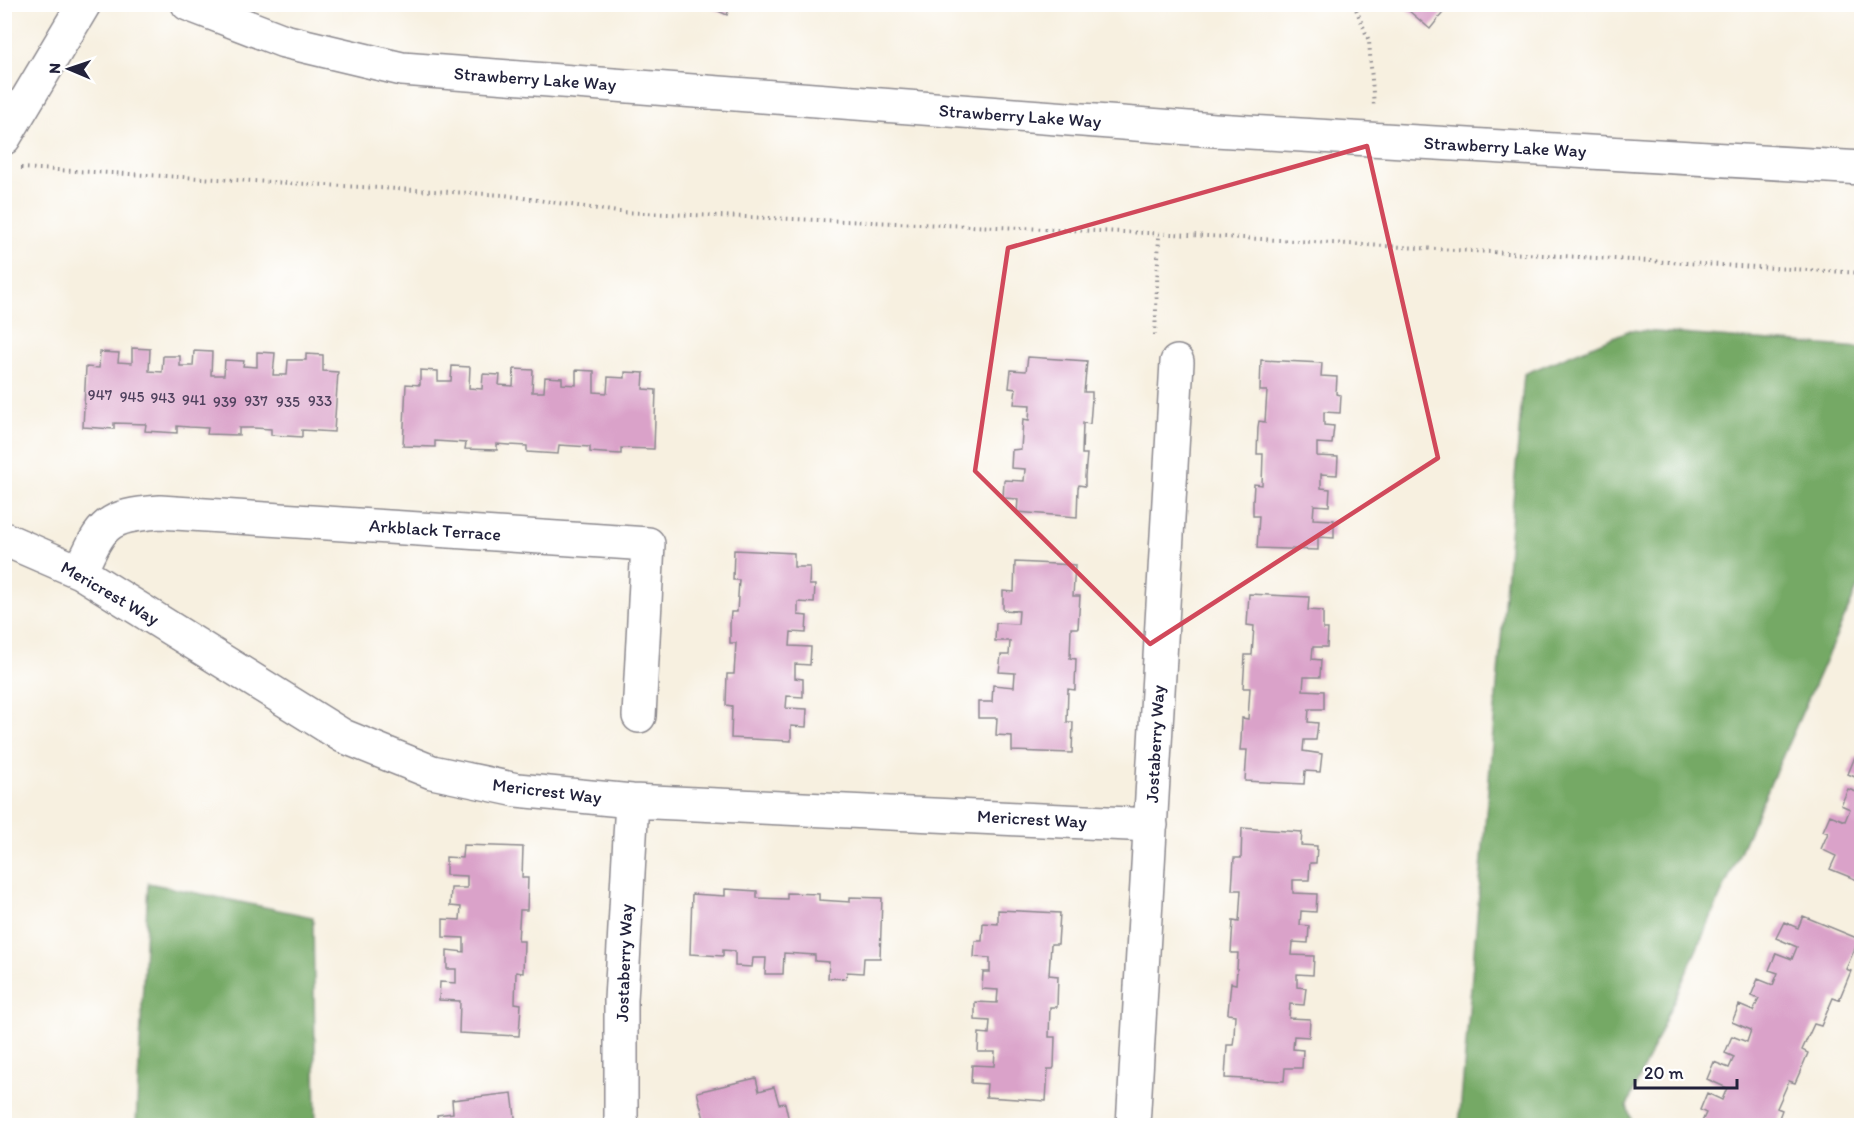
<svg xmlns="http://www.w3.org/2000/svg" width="1866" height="1130" font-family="Itim,sans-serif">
<rect width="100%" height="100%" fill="#fff"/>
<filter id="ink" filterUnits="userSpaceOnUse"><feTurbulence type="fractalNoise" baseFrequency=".0167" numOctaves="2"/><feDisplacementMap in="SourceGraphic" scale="12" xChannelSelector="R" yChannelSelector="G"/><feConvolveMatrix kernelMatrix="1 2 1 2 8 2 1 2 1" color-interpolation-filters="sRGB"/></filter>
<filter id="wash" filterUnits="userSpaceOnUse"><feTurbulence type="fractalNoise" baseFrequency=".008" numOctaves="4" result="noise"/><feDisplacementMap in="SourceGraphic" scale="24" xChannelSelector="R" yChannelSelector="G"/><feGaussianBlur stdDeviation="1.35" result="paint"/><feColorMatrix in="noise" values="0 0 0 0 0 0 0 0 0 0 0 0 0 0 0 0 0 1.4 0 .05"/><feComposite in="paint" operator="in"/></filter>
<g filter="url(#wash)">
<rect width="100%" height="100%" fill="#f7f0e0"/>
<path fill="#75a965" stroke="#4c6650" stroke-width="1.5" d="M 1630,330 L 1861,348 L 1861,580 L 1627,1106 L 1633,1125 L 1459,1125 L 1524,374 Z
M 148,883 L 313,917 L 316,1125 L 136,1125 Z"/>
<g id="blocks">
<path fill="#daa2c9" d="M 703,4 L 731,4 L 727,15 Z
M 1401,4 L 1450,4 L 1430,29 Z
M 132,348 L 150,349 L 149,371 L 162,372 L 163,356 L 180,356 L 180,366 L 193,366 L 194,351 L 212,352 L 211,375 L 224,375 L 225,360 L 244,361 L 243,366 L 257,367 L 257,352 L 275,353 L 273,375 L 287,375 L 288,360 L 306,360 L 306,354 L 323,355 L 323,371 L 338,372 L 334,432 L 302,430 L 302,437 L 271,435 L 271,429 L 254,428 L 239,428 L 239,435 L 207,434 L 208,428 L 189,427 L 177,426 L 177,433 L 145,431 L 146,424 L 114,423 L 114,429 L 83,427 L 86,367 L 99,368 L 100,352 L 119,353 L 118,362 L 132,363 Z
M 1028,357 L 1087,361 L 1084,392 L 1092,392 L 1092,398 L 1090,424 L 1083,423 L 1082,454 L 1087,454 L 1085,476 L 1085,486 L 1079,485 L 1078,488 L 1077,517 L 1017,512 L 1018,499 L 1003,498 L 1004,480 L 1024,481 L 1025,469 L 1011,468 L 1012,450 L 1021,449 L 1023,419 L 1029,420 L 1030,405 L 1014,404 L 1016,389 L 1009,388 L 1011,370 L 1026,371 Z
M 1261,360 L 1322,363 L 1321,376 L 1337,377 L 1336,394 L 1341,395 L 1340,413 L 1324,412 L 1324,425 L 1334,426 L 1332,444 L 1317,443 L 1317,456 L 1338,457 L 1337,475 L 1321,474 L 1321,488 L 1330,489 L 1329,506 L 1314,505 L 1313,519 L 1334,520 L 1334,538 L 1318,537 L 1318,550 L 1257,548 L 1259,516 L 1253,516 L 1253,501 L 1254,484 L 1262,485 L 1263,454 L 1257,454 L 1258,427 L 1259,421 L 1265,422 L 1267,391 L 1260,391 Z
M 452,366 L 470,367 L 469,388 L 482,389 L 483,374 L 500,375 L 499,385 L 513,386 L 514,369 L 533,370 L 532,392 L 544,392 L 545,377 L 562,378 L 562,384 L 576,385 L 576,370 L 594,371 L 594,392 L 607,393 L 608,377 L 625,378 L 625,372 L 644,373 L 643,389 L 656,390 L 654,449 L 621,448 L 621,454 L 603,453 L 590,452 L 590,447 L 559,445 L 558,454 L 527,452 L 527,446 L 509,445 L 497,444 L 497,450 L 465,449 L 466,443 L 435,441 L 435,447 L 403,446 L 406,384 L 420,385 L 420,370 L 438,371 L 438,381 L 451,381 Z
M 734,550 L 794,553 L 794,567 L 810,567 L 809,585 L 815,585 L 814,603 L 798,602 L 798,615 L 807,616 L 806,633 L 791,632 L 790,646 L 811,647 L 810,665 L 795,664 L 795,678 L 803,679 L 803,697 L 787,696 L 786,708 L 807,709 L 806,727 L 791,726 L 791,741 L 731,738 L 732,706 L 726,705 L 727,674 L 734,674 L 736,643 L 730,643 L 730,624 L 731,612 L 737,612 L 739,580 L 733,580 Z
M 1015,562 L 1075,565 L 1073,596 L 1080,596 L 1078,628 L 1071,628 L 1070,658 L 1076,659 L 1075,686 L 1075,690 L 1068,689 L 1067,722 L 1073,722 L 1072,753 L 1012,751 L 1012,736 L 996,735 L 997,718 L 978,718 L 978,702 L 992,702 L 993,685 L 1014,687 L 1015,673 L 999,672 L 1001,655 L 1009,655 L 1010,641 L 995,641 L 996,623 L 1018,624 L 1019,611 L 1003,610 L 1003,591 L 1014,592 Z
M 1249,594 L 1309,597 L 1308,610 L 1323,611 L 1323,629 L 1328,629 L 1327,647 L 1313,647 L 1312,659 L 1321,660 L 1320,677 L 1304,677 L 1303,690 L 1324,691 L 1324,709 L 1309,709 L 1308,722 L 1318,723 L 1316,740 L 1304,740 L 1303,751 L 1322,754 L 1320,772 L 1305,771 L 1304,784 L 1245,781 L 1247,750 L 1240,750 L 1241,740 L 1242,718 L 1248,719 L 1250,688 L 1243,688 L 1244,673 L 1245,655 L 1252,655 L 1254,626 L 1247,625 Z
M 1855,757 L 1862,760 L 1862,780 L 1848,774 Z
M 1848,789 L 1862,794 L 1862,882 L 1830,869 L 1836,856 L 1821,849 L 1828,833 L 1823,831 L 1830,815 L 1845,821 L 1850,809 L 1841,805 Z
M 1242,828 L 1302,832 L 1301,845 L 1317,846 L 1316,863 L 1310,863 L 1309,880 L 1293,880 L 1293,893 L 1317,894 L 1316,912 L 1301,911 L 1300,925 L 1309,926 L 1308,943 L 1293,942 L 1292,955 L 1314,956 L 1313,975 L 1297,974 L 1297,987 L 1306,988 L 1304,1005 L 1290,1004 L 1289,1018 L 1310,1019 L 1309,1037 L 1294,1036 L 1293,1049 L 1303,1050 L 1302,1068 L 1285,1068 L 1284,1081 L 1225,1078 L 1227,1045 L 1233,1045 L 1234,1037 L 1235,1015 L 1228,1014 L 1228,1012 L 1231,983 L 1236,984 L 1238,953 L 1231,953 L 1233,921 L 1239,922 L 1241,890 L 1232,890 L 1234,858 L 1241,858 Z
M 463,845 L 523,847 L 522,878 L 528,878 L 527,910 L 520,910 L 518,941 L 524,941 L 523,973 L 516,972 L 515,1003 L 521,1004 L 519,1036 L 459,1033 L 460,1001 L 439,1000 L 440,982 L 456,983 L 456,969 L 447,969 L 447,950 L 464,952 L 464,938 L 443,937 L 443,919 L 460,920 L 461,907 L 450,906 L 451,888 L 467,888 L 467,876 L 446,875 L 446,857 L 462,858 Z
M 725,889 L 757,891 L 757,898 L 787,899 L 787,893 L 819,894 L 819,900 L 850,902 L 850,897 L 882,898 L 880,958 L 864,958 L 863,973 L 847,972 L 846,979 L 828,978 L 829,962 L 815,961 L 815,955 L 784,953 L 783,974 L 765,974 L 766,958 L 753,958 L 752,967 L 735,966 L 735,951 L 723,950 L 723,956 L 690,954 L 692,894 L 725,896 Z
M 998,910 L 1060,913 L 1058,944 L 1051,944 L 1049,975 L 1058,976 L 1057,1007 L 1050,1007 L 1049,1037 L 1055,1037 L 1054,1067 L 1053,1069 L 1048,1069 L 1046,1101 L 986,1097 L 987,1084 L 971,1083 L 972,1065 L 994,1066 L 995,1052 L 978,1052 L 979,1033 L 989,1034 L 990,1021 L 975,1020 L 975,1002 L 997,1003 L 998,990 L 982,989 L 983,972 L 990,972 L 990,958 L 974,957 L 975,941 L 982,941 L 983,923 L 998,924 Z
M 1803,916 L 1859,939 L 1846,969 L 1851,971 L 1839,1000 L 1833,998 L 1821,1026 L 1814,1024 L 1802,1050 L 1808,1053 L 1803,1065 L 1795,1083 L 1789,1081 L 1777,1108 L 1782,1110 L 1776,1126 L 1700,1126 L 1706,1113 L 1700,1110 L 1707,1093 L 1722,1100 L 1727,1088 L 1707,1079 L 1714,1062 L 1729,1068 L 1734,1057 L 1725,1053 L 1732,1036 L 1747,1042 L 1751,1030 L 1732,1022 L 1739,1005 L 1753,1011 L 1759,999 L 1751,996 L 1758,979 L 1773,985 L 1778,973 L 1769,970 L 1776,953 L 1792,959 L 1797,947 L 1776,938 L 1784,922 L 1798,928 Z
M 756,1078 L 759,1091 L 774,1087 L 779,1104 L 785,1103 L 789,1121 L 774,1126 L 711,1126 L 711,1122 L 705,1123 L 697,1092 Z
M 512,1093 L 516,1125 L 438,1126 L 437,1115 L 453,1113 L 452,1100 Z"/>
</g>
</g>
<g filter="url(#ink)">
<use href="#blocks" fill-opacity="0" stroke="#8c898e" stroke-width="1.5"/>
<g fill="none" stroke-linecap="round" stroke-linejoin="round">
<g stroke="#8c898e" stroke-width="36">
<path id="street" d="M 4,138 L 84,4
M 4,539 L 80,572 L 343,736 L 432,772 L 517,790 L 632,801 L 1151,825
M 80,572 C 102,524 105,516 160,512 L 648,544 L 639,716
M 621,1126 L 621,1000 L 632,801
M 1133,1126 L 1177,362"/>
</g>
<g stroke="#8c898e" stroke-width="36">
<path id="secondary" d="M 188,4 L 284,41 L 402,69 L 1215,130 L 1862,168"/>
</g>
<path stroke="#8c898e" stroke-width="4" stroke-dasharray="1.5 4.5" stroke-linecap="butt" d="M 1354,4 L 1369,41 L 1374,106
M 21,168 L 504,195 L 618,212 L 1172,234 L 1862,273
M 1155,335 L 1159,234"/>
<use href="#street" stroke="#fff" stroke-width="33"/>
<use href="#secondary" stroke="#fff" stroke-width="33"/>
</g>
</g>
<path fill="none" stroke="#d1495b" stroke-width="4.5" stroke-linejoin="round" d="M 1367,146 L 1438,458 L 1150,644 L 975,471 L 1008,248 Z"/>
<g text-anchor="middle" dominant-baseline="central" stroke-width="6" stroke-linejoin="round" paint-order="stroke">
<g font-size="15" fill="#50425e">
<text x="100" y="395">947</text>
<text x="132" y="397">945</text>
<text x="163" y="398">943</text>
<text x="194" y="400">941</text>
<text x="256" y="401">937</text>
<text x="320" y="401">933</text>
<text x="225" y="402">939</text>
<text x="288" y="402">935</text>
</g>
<g font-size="18" fill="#22223b" stroke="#fff">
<text transform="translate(535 79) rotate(4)">Strawberry Lake Way</text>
<text transform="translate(1020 116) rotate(4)">Strawberry Lake Way</text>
<text transform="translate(1505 147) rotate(3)">Strawberry Lake Way</text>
<text transform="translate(435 530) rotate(4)">Arkblack Terrace</text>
<text transform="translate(110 593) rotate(30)">Mericrest Way</text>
<text transform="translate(1155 744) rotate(-87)">Jostaberry Way</text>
<text transform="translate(547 791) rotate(7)">Mericrest Way</text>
<text transform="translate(1032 819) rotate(3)">Mericrest Way</text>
<text transform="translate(624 963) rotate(-88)">Jostaberry Way</text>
</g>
</g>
<rect width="1866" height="1130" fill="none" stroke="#fff" stroke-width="24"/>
<g transform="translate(69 69) rotate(272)" stroke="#ffffff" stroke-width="4.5" paint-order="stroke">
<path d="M0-4.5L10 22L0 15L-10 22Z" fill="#22223b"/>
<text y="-9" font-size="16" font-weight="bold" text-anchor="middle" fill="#22223b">N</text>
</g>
<path d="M1635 1079v9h102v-9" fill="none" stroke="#22223b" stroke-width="3"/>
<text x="1644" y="1079" font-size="18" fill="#22223b" stroke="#ffffff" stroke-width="4.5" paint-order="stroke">20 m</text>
</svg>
